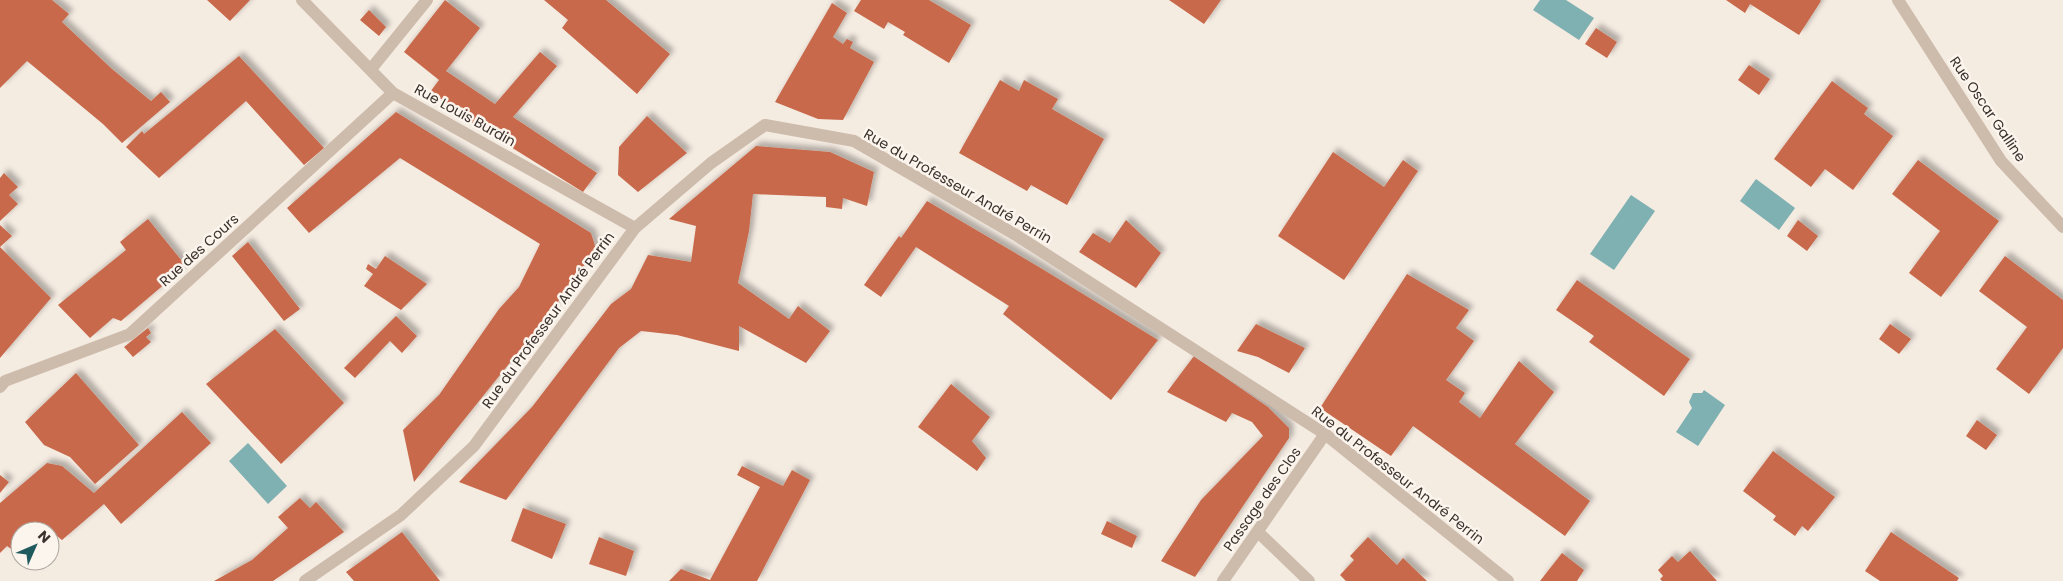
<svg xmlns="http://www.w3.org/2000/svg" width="2063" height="581" font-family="Poppins,sans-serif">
<defs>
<filter id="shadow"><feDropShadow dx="4.5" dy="-4.5" stdDeviation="2.5" flood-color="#0004"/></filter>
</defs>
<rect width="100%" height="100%" fill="#f4ebe1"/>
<path fill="#7fb0b2" d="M 1540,0 L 1566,0 L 1594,18 L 1579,40 L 1533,10 Z
M 1756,179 L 1795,208 L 1779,230 L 1740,201 Z
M 1631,195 L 1655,211 L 1614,270 L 1590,254 Z
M 1704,390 L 1725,405 L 1698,446 L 1676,432 L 1692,408 L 1689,402 L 1693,393 L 1702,393 Z
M 248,443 L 287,486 L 268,504 L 229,461 Z"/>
<path fill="#c8694b" filter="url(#shadow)" d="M 0,0 L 52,0 L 69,14 L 62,22 L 112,69 L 151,101 L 161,92 L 170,102 L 122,143 L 103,124 L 27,61 L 0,88 Z
M 207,0 L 250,0 L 230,21 Z
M 445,0 L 480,28 L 446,71 L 495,104 L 540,52 L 557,66 L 513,117 L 597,173 L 583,192 L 442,104 L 444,101 L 430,92 L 439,80 L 404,52 Z
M 544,0 L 606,0 L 670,54 L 637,94 L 562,28 L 568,20 Z
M 861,0 L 929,0 L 971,25 L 949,63 L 903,35 L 905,32 L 888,22 L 884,29 L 854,11 Z
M 1169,0 L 1221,0 L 1204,24 Z
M 1726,0 L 1820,0 L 1821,1 L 1799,35 L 1750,4 L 1745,13 Z
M 832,3 L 847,13 L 833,37 L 843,44 L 847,39 L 853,42 L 850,48 L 874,62 L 843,120 L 818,119 L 775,102 Z
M 369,10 L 386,27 L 379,36 L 360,20 Z
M 1596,28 L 1617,42 L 1607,58 L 1585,44 Z
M 239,56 L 324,148 L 304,165 L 246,101 L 159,178 L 126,147 L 142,131 L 144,134 Z
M 1749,65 L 1770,79 L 1759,95 L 1738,80 Z
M 1000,80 L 1019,91 L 1024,80 L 1058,99 L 1052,109 L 1104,139 L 1067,205 L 1031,185 L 1027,191 L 959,153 Z
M 1832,81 L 1868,108 L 1864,114 L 1893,136 L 1853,190 L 1825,169 L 1811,187 L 1774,159 Z
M 396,112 L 591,233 L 596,249 L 549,314 L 414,482 L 403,430 L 439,395 L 499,309 L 519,287 L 540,244 L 400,158 L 309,233 L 287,208 Z
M 647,116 L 687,153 L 638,192 L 618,175 L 619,147 Z
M 756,146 L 830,152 L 874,172 L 867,206 L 843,198 L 842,209 L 826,207 L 826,197 L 753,194 L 749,231 L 738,283 L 789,319 L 798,306 L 830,331 L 806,363 L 739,326 L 739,351 L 677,335 L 641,331 L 619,348 L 506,500 L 459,482 L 532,407 L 611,304 L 631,289 L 648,255 L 691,262 L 696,226 L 669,219 Z
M 1333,152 L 1384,187 L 1403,160 L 1418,171 L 1344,280 L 1278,236 Z
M 1918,160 L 1999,221 L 1941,297 L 1909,273 L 1940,231 L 1892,194 Z
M 4,173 L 18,187 L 9,195 L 18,204 L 0,221 L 0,178 Z
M 927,201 L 1039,267 L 1158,340 L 1111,400 L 1003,314 L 1009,306 L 916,247 L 881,297 L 864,285 L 899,236 L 901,238 Z
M 148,219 L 186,266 L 121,321 L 113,318 L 90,338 L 58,305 L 126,250 L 120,242 Z
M 1126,220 L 1161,253 L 1136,288 L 1079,252 L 1093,233 L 1110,243 Z
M 1798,220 L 1818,236 L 1807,251 L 1787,236 Z
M 0,225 L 12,236 L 0,247 L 51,298 L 0,358 Z
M 248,242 L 300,309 L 284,321 L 232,256 Z
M 385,256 L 427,284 L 401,310 L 364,286 L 373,274 L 366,269 L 368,264 L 376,269 Z
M 2005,256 L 2063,300 L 2063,348 L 2029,394 L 1996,369 L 2027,327 L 1979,291 Z
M 1407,274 L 1469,310 L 1456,328 L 1474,341 L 1446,380 L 1465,393 L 1459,402 L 1480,418 L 1519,361 L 1554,392 L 1515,444 L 1590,501 L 1565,536 L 1413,426 L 1391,456 L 1320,408 Z
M 1577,280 L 1690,359 L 1664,396 L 1589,342 L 1594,336 L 1556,310 Z
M 396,316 L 417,336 L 402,353 L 390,341 L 355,378 L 344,368 Z
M 1256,324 L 1305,348 L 1289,373 L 1258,357 L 1237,351 Z
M 1890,324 L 1911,339 L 1899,354 L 1879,339 Z
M 148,328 L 151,333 L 146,337 L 151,342 L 133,357 L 124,347 Z
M 275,329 L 344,403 L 281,464 L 206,384 Z
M 1194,356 L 1268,407 L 1289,428 L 1289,438 L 1195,577 L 1161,561 L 1201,500 L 1263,436 L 1252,422 L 1232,413 L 1226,422 L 1167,392 Z
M 76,373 L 139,445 L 95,484 L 70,457 L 44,445 L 25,422 Z
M 951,384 L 990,417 L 972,441 L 986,458 L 977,471 L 918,427 Z
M 182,412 L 211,443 L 121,524 L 104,504 L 62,540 L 44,526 L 39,531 L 20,531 L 20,550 L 17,553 L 7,546 L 0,553 L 0,503 L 47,463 L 62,466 L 94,493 Z
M 1977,420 L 1997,435 L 1986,450 L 1966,436 Z
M 1773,451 L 1835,497 L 1808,531 L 1802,526 L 1795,536 L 1773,520 L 1776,516 L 1743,491 Z
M 742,466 L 783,486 L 792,470 L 810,480 L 757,581 L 669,581 L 681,569 L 710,580 L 760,487 L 737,475 Z
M 0,475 L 9,482 L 0,493 Z
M 300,498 L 310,508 L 316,502 L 344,532 L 273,581 L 214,581 L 252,560 L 288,528 L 278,517 Z
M 523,508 L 566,524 L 552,559 L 511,541 Z
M 1107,521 L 1137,536 L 1132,548 L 1101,534 Z
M 402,532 L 440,581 L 354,581 L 346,572 Z
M 1891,532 L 1959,578 L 1957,581 L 1880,581 L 1865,571 Z
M 599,537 L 634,551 L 626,576 L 589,564 Z
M 1368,537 L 1397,565 L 1403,558 L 1427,581 L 1346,581 L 1340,575 L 1354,560 L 1350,556 Z
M 1690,551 L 1717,581 L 1662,581 L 1660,579 L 1663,576 L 1658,570 L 1672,556 L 1678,562 Z
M 1562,553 L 1584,570 L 1577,581 L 1540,581 Z"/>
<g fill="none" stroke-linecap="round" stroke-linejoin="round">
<path stroke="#cdbbac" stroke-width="12" d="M 371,69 L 427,0"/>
<path stroke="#cdbbac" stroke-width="12" d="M 302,0 L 393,93 L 635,228
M 1898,0 L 2001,161 L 2063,227
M 0,387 L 5,381 L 130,334 L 393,93
M 1258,532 L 1309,581
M 1223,581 L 1325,434"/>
<path stroke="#cdbbac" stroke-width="12" d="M 305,581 L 401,515 L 474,446 L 635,228 L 711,163 L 765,125 L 854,141 L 1016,235 L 1325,434 L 1508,581"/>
</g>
<g text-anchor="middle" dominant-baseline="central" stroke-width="5" stroke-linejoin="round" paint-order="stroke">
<g font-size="14" fill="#3b302b" stroke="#fbf5ee">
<text transform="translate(1988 109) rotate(56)">Rue Oscar Galline</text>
<text transform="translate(465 115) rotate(29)">Rue Louis Burdin</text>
<text transform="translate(958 186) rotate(30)">Rue du Professeur André Perrin</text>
<text transform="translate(199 250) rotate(-42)">Rue des Cours</text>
<text transform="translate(548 320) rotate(-54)">Rue du Professeur André Perrin</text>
<text transform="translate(1398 475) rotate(38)">Rue du Professeur André Perrin</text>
<text transform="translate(1262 499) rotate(-55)">Passage des Clos</text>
</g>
</g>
<g transform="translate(35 546) rotate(45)"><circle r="24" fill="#fbf5ee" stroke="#aea6a0"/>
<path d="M0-4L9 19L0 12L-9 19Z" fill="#1f5a5e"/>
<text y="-8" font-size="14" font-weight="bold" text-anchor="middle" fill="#3b302b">N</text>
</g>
</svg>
